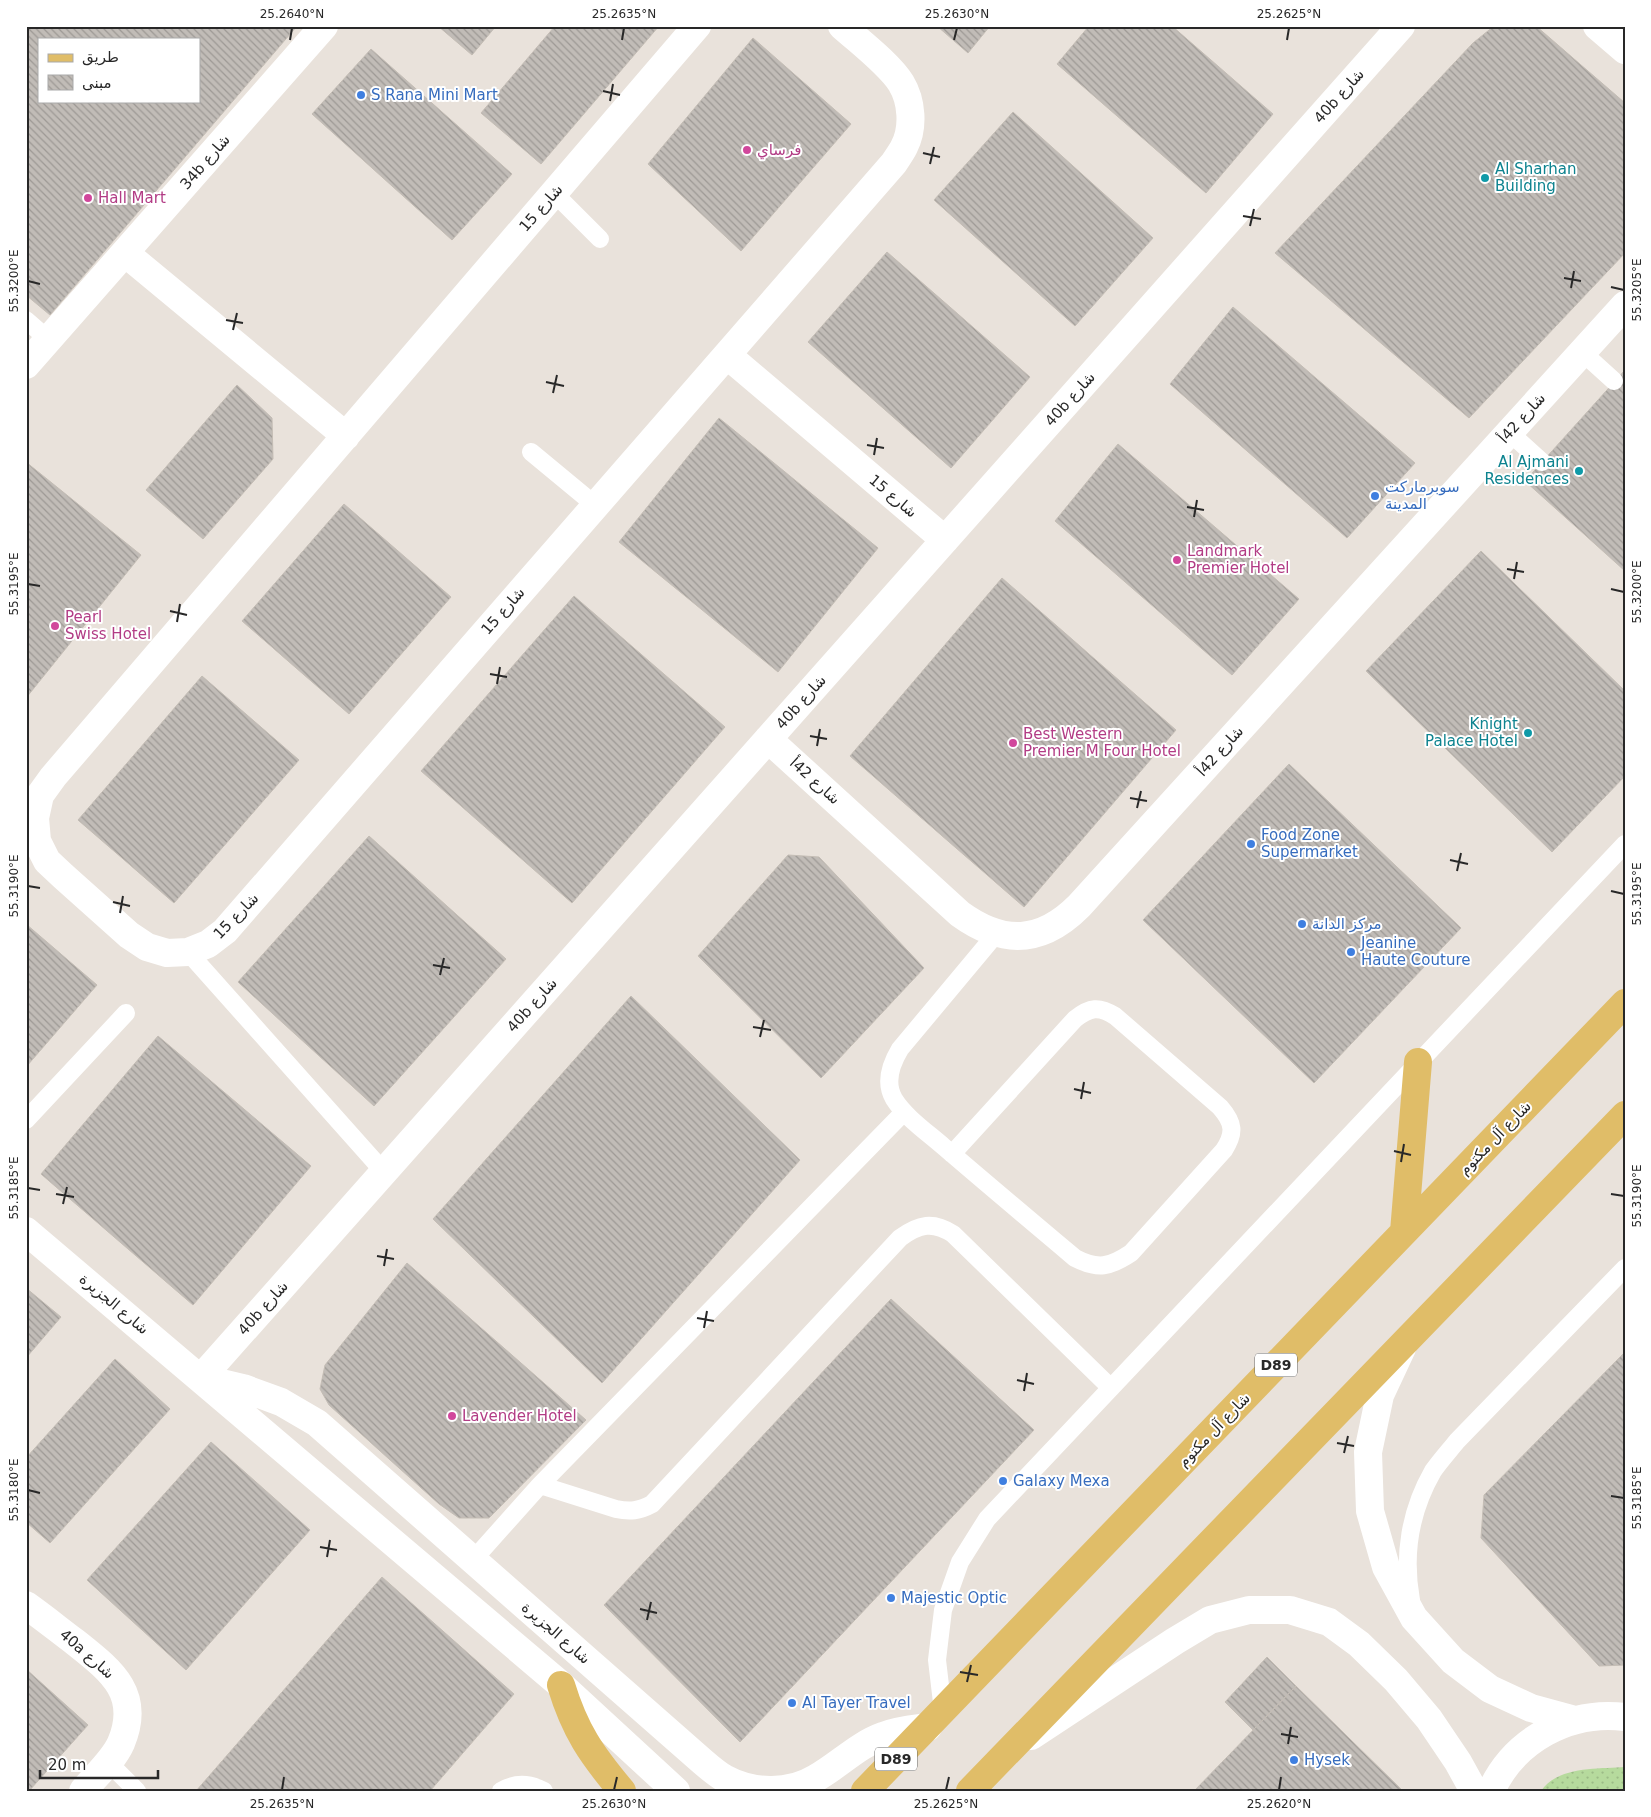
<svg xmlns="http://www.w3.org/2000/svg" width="1651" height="1817" font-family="'DejaVu Sans','Noto Naskh Arabic',sans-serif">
<defs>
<pattern id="green-dots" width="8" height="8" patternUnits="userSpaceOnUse" patternTransform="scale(1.25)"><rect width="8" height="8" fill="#b6da9d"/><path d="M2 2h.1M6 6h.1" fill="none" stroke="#9cbb87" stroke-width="1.8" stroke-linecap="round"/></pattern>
<pattern id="building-back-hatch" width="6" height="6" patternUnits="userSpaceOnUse" patternTransform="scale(1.25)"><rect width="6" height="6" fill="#c1bcb7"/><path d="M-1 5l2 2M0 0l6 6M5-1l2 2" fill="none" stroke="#9d9995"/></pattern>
</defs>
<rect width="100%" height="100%" fill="#e9e2db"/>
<path fill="url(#green-dots)" d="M 1625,1767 L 1625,1791 L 1541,1791 C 1558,1766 1598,1769 1625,1767 Z"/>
<path fill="url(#building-back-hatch)" stroke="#c4bdb5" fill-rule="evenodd" d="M 26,26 L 297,26 L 50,315 L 26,295 ZM 39,39 L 199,39 L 199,101 L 39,101 Z
M 438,26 L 496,26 L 472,55 Z
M 555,26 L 659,26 L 541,164 L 481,113 Z
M 937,26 L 990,26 L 968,53 Z
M 1089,26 L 1172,26 L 1273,114 L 1206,193 L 1057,64 Z
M 1494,26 L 1536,26 L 1625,103 L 1625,253 L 1469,418 L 1275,253 L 1473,43 Z
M 753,38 L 851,124 L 741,251 L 648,164 Z
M 371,49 L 512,174 L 452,240 L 312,114 Z
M 1013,112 L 1153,238 L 1075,326 L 934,200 Z
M 887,252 L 1030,377 L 951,468 L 808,342 Z
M 1233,307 L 1415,463 L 1347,538 L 1170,384 Z
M 1625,370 L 1625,571 L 1525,481 Z
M 237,385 L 272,418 L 273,459 L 203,539 L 146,490 Z
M 719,418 L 878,548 L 778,672 L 619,542 Z
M 1118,444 L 1299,599 L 1232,675 L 1055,521 Z
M 26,462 L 141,555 L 26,698 Z
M 344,504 L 451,597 L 349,714 L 242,621 Z
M 1481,551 L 1625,691 L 1625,776 L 1552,852 L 1366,671 Z
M 1002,578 L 1176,730 L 1024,907 L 850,756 Z
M 574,596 L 725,727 L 572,903 L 421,771 Z
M 202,676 L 299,760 L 174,903 L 78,820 Z
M 1289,764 L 1461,928 L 1314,1083 L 1143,920 Z
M 369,836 L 506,959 L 374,1106 L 238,982 Z
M 788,855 L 819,857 L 924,968 L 821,1078 L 698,956 Z
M 26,924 L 97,985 L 26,1067 Z
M 631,996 L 800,1160 L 602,1383 L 433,1219 Z
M 158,1036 L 311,1166 L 193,1305 L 41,1174 Z
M 407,1263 L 586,1420 L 489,1518 L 459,1518 L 439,1504 L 329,1405 L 320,1389 L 325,1365 Z
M 26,1288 L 61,1317 L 26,1358 Z
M 891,1299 L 1034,1430 L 740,1742 L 604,1605 Z
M 1625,1352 L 1625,1665 L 1599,1666 L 1481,1538 L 1484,1495 Z
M 115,1359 L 170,1409 L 50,1543 L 26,1522 L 26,1458 Z
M 211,1442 L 310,1530 L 186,1670 L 87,1580 Z
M 382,1577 L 514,1694 L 430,1791 L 196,1791 Z
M 1267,1657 L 1296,1686 L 1253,1730 L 1225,1702 Z
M 26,1669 L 88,1725 L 29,1791 L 26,1791 Z
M 1296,1686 L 1403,1791 L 1194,1791 Z"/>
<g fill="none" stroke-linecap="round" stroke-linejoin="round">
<path stroke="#fff" stroke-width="18" d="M 554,193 L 600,239
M 26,320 L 49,340
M 1582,352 L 1614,381
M 1509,432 L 1542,462
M 531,452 L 595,505
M 188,952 L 384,1172
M 26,1120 L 126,1013
M 952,1154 L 1075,1019 C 1090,1007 1099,1006 1115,1016 L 1220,1107 C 1234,1123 1235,1133 1224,1150 L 1131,1253 C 1110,1267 1098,1270 1075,1258 C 1031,1221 987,1184 944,1147 C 927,1132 906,1118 894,1099 C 884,1082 891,1064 900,1049 L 996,934
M 540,1485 L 616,1509 C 630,1512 639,1511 652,1504 L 900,1238 C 919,1224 933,1221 953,1234 L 1111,1388
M 473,1560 L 540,1485 L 904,1112
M 1411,1600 C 1403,1556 1410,1511 1433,1471 C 1440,1461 1449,1451 1457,1441 L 1625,1268
M 943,1711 L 937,1660 L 943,1610 L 960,1562 L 987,1519 L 1625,844
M 108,1762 L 137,1791
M 501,1791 C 516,1782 529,1783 544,1791"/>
<path stroke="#fff" stroke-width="28" d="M 697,26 L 53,777 L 40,795 L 35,818 L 37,841 L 47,861 L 63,876 L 129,935 L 147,947 L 167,953 L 188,952 L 208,944 L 225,931 L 894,163 C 897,158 901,153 904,147 C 914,128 912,101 901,83 C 889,64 860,42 842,26
M 1597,26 L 1625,50
M 125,253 L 346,436
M 727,355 L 945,540
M 26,365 L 324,26
M 768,739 L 960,914 C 1003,945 1041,944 1079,906 L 1625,305
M 26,1231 L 561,1685 L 676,1791
M 201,1378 L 1401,26
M 201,1378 L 243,1388 L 281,1402 L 317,1423 L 703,1762 C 710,1768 717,1774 724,1778 C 752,1793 788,1795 816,1778 C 839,1765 858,1745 883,1736 C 898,1730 913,1729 928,1727
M 26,1605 C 43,1617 59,1630 75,1642 C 110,1670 142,1693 121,1743 C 113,1761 95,1776 83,1791"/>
<path stroke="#fff" stroke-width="28" d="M 1402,1348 L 1380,1395 L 1368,1452 L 1370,1511 L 1386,1567 L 1414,1618 L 1453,1661 L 1490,1689 L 1531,1708 L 1575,1720
M 1031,1736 L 1175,1641 L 1210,1620 L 1249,1610 L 1290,1610 L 1329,1622 L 1359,1644 L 1396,1680 L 1429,1719 L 1458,1762 L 1474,1791
M 1491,1791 C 1514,1740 1569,1710 1625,1717"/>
<path stroke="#e0bd68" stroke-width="28" d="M 1404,1232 L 1418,1062
M 561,1685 C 575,1731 591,1754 622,1791
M 865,1791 L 1625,1003
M 970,1791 L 1625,1115"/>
</g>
<path fill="none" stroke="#282828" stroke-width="2" d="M 290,40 L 292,28M 622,40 L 624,28M 954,40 L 957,28M 1287,40 L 1289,28M 603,91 L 620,95M 610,101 L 613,84M 923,153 L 940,157M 930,164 L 934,147M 1243,216 L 1261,219M 1250,226 L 1254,209M 1564,278 L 1581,281M 28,281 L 40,284M 1611,287 L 1624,290M 1571,288 L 1574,271M 226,320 L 243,323M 233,330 L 237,313M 546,382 L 564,386M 553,393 L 557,375M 867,445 L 884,448M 874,455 L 877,438M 1187,507 L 1204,510M 1194,517 L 1197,500M 1507,569 L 1524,572M 1514,579 L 1517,562M 28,584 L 40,586M 1611,589 L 1624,592M 170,611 L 187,615M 177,622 L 180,604M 490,674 L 507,677M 497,684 L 500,667M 810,736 L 827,739M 817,746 L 820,729M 1130,798 L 1147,801M 1137,808 L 1141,791M 1450,860 L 1468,864M 1457,871 L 1461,853M 28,886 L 40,888M 1611,891 L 1624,894M 113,902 L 130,906M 120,913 L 123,896M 433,965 L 450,968M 440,975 L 444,958M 753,1027 L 771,1030M 760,1037 L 764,1020M 1074,1089 L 1091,1093M 1081,1099 L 1084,1082M 1394,1151 L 1411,1155M 1401,1162 L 1404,1144M 28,1188 L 40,1190M 56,1194 L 74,1197M 1611,1194 L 1624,1196M 63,1204 L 67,1187M 377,1256 L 394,1259M 384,1266 L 387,1249M 697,1318 L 714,1321M 704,1328 L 707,1311M 1017,1380 L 1034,1384M 1024,1391 L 1027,1373M 1337,1443 L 1354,1446M 1344,1453 L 1348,1436M 28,1490 L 40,1493M 1611,1496 L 1624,1498M 320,1547 L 337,1550M 327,1557 L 330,1540M 640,1609 L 657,1613M 647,1620 L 651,1602M 960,1672 L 978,1675M 967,1682 L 971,1665M 1281,1734 L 1298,1737M 1288,1744 L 1291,1727M 282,1790 L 284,1777M 614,1790 L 617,1777M 946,1790 L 949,1777M 1279,1790 L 1281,1777"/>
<g fill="#3f7fe0" stroke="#fff" stroke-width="2">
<circle cx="361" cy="95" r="5"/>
<circle cx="1375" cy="496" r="5"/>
<circle cx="1251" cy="844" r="5"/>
<circle cx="1302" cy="924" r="5"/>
<circle cx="1351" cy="952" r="5"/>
<circle cx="1003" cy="1481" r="5"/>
<circle cx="891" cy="1598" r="5"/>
<circle cx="792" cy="1703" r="5"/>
<circle cx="1294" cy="1760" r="5"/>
</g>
<g fill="#d1479c" stroke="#fff" stroke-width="2">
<circle cx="747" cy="150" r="5"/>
<circle cx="88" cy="198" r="5"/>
<circle cx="1177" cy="560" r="5"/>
<circle cx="55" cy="626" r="5"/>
<circle cx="1013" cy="743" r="5"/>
<circle cx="452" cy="1416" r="5"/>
</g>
<g fill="#0f9aa8" stroke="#fff" stroke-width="2">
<circle cx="1485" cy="178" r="5"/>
<circle cx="1579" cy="471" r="5"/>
<circle cx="1528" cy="733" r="5"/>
</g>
<g text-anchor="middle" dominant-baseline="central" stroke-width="4" stroke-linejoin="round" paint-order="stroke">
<g fill="#fff" stroke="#686868" stroke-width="1">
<rect x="1255" y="1353.5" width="42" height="23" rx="4"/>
<rect x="875" y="1747.5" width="42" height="23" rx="4"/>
</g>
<g font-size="14" font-weight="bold" fill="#282828">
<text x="1276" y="1365">D89</text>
<text x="896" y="1759">D89</text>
</g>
<g font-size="15" fill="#366cbe" stroke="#fff" text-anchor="start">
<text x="371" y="95">S Rana Mini Mart</text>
<text x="1385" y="487">سوبرماركت<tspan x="1385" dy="17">المدينة</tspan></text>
<text x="1261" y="835">Food Zone<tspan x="1261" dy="17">Supermarket</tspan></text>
<text x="1312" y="924">مركز الدانة</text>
<text x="1361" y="943">Jeanine<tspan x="1361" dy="17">Haute Couture</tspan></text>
<text x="1013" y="1481">Galaxy Mexa</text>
<text x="901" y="1598">Majestic Optic</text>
<text x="802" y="1703">Al Tayer Travel</text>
<text x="1304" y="1760">Hysek</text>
</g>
<g font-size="15" fill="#282828" stroke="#fff">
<text transform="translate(1339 96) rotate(-48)">40b شارع</text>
<text transform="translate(205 162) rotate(-49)">34b شارع</text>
<text transform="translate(541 208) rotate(-49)">شارع 15</text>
<text transform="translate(1070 399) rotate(-48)">40b شارع</text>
<text transform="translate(1522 418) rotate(-48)">شارع 42أ</text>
<text transform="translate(893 496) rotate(40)">شارع 15</text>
<text transform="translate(503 611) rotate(-49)">شارع 15</text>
<text transform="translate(801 702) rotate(-48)">40b شارع</text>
<text transform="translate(1220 751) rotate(-48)">شارع 42أ</text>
<text transform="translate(815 781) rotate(42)">شارع 42أ</text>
<text transform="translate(236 916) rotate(-46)">شارع 15</text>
<text transform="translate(532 1005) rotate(-48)">40b شارع</text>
<text transform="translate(1495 1138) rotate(-46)">شارع آل مكتوم</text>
<text transform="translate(114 1304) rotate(40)">شارع الجزيرة</text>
<text transform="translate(263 1308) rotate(-48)">40b شارع</text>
<text transform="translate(1214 1430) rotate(-46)">شارع آل مكتوم</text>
<text transform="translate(556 1633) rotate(41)">شارع الجزيرة</text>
<text transform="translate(87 1654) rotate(41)">40a شارع</text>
</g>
<g font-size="15" fill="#b23c85" stroke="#fff" text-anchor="start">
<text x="757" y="150">فرساي</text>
<text x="98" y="198">Hall Mart</text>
<text x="1187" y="551">Landmark<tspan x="1187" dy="17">Premier Hotel</tspan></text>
<text x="65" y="617">Pearl<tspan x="65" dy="17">Swiss Hotel</tspan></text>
<text x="1023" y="734">Best Western<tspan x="1023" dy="17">Premier M Four Hotel</tspan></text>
<text x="462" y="1416">Lavender Hotel</text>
</g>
<g font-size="15" fill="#0d838f" stroke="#fff" text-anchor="end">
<text x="1495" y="169" text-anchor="start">Al Sharhan<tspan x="1495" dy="17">Building</tspan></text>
<text x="1569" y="462">Al Ajmani<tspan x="1569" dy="17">Residences</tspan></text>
<text x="1518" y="724">Knight<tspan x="1518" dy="17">Palace Hotel</tspan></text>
</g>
</g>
<rect width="1651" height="1817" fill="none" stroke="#ffffff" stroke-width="55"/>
<rect x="38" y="38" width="162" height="65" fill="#ffffff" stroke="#a9a9a9"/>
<rect x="48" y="54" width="25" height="8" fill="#e0bd68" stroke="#a9a9a9"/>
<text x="82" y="62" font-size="15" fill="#282828">طريق</text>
<rect x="48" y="75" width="25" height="15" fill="url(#building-back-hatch)" stroke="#a9a9a9"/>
<text x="82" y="88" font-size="15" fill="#282828">مبنى</text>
<path d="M40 1770v8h118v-8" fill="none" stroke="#282828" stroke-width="2.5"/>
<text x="48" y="1770" font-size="15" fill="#282828" stroke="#ffffff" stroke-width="4" paint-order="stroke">20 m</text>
<rect x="28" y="28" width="1596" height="1762" fill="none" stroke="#282828" stroke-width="2"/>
<g font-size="12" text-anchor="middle" fill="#282828">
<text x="292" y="18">25.2640°N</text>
<text x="624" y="18">25.2635°N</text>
<text x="957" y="18">25.2630°N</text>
<text x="1289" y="18">25.2625°N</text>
<text transform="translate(14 281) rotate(-90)" y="4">55.3200°E</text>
<text transform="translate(1637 290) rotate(-90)" y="4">55.3205°E</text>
<text transform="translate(14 584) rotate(-90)" y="4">55.3195°E</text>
<text transform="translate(1637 592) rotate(-90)" y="4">55.3200°E</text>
<text transform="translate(14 886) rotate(-90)" y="4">55.3190°E</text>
<text transform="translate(1637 894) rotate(-90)" y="4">55.3195°E</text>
<text transform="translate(14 1188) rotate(-90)" y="4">55.3185°E</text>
<text transform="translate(1637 1196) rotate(-90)" y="4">55.3190°E</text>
<text transform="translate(14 1490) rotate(-90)" y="4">55.3180°E</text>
<text transform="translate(1637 1498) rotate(-90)" y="4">55.3185°E</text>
<text x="282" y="1808">25.2635°N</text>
<text x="614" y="1808">25.2630°N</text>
<text x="946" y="1808">25.2625°N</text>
<text x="1279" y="1808">25.2620°N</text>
</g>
</svg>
